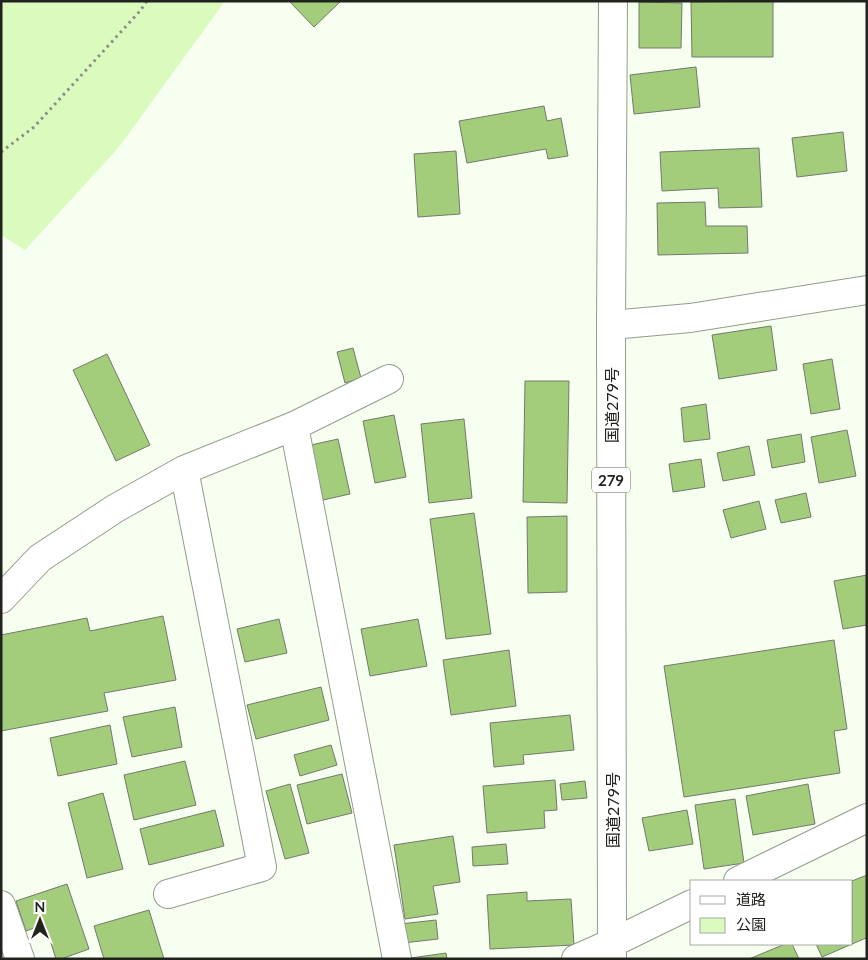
<svg xmlns="http://www.w3.org/2000/svg" width="868" height="960" font-family="Lato,'Noto Sans JP',sans-serif">
<rect width="100%" height="100%" fill="#f7fff1"/>
<path fill="#dbfbbe" d="M 1,1 L 225,1 L 119,147 L 25,250 L 1,235 Z"/>
<path fill="#a3cd7a" stroke="#737a6d" d="M 289,1 L 341,1 L 314,27 Z
M 773,1 L 773,57 L 692,57 L 691,2 Z
M 639,2 L 682,3 L 681,48 L 639,48 Z
M 696,67 L 700,107 L 634,114 L 630,75 Z
M 544,106 L 547,121 L 561,118 L 568,156 L 548,159 L 546,149 L 467,163 L 459,121 Z
M 843,132 L 847,171 L 797,177 L 792,138 Z
M 759,148 L 762,207 L 719,208 L 718,188 L 662,191 L 660,152 Z
M 456,151 L 460,214 L 418,217 L 414,154 Z
M 705,202 L 706,226 L 747,226 L 748,253 L 658,255 L 657,203 Z
M 771,326 L 777,370 L 719,379 L 712,335 Z
M 353,348 L 361,378 L 345,383 L 337,352 Z
M 107,354 L 150,445 L 116,461 L 73,370 Z
M 832,359 L 840,409 L 811,414 L 803,364 Z
M 525,381 L 569,381 L 567,503 L 523,502 Z
M 706,404 L 710,439 L 684,442 L 681,408 Z
M 394,415 L 406,477 L 375,483 L 363,421 Z
M 464,419 L 472,498 L 429,503 L 421,424 Z
M 847,430 L 856,476 L 819,483 L 811,437 Z
M 801,434 L 805,462 L 772,468 L 767,440 Z
M 338,439 L 350,494 L 323,500 L 311,445 Z
M 749,446 L 755,475 L 723,481 L 717,453 Z
M 701,459 L 705,487 L 673,492 L 669,464 Z
M 806,493 L 811,517 L 781,523 L 775,500 Z
M 759,501 L 766,529 L 731,538 L 723,510 Z
M 474,513 L 491,634 L 446,639 L 430,519 Z
M 567,516 L 567,592 L 528,593 L 527,517 Z
M 867,575 L 867,625 L 843,629 L 834,581 Z
M 163,616 L 176,680 L 104,693 L 108,711 L 1,731 L 1,635 L 87,618 L 90,631 Z
M 279,619 L 287,653 L 245,662 L 237,629 Z
M 418,619 L 427,666 L 370,676 L 361,629 Z
M 834,640 L 847,729 L 834,731 L 840,773 L 684,797 L 664,666 Z
M 509,650 L 516,706 L 451,715 L 443,660 Z
M 321,687 L 329,720 L 256,739 L 247,705 Z
M 175,707 L 182,747 L 132,757 L 123,717 Z
M 570,715 L 574,750 L 523,755 L 524,764 L 494,767 L 490,723 Z
M 110,725 L 117,764 L 58,776 L 50,738 Z
M 331,745 L 337,765 L 300,776 L 294,755 Z
M 185,761 L 196,805 L 134,820 L 124,775 Z
M 342,774 L 352,813 L 307,824 L 297,785 Z
M 555,780 L 557,810 L 544,811 L 545,828 L 487,833 L 483,786 Z
M 585,781 L 587,798 L 562,800 L 560,784 Z
M 290,784 L 309,853 L 285,859 L 266,791 Z
M 808,784 L 815,824 L 753,835 L 746,796 Z
M 103,793 L 123,869 L 87,878 L 68,803 Z
M 735,799 L 744,863 L 704,869 L 695,805 Z
M 215,810 L 224,846 L 149,865 L 140,829 Z
M 687,810 L 693,844 L 649,851 L 642,818 Z
M 453,836 L 460,882 L 433,886 L 438,914 L 405,919 L 394,845 Z
M 506,844 L 508,864 L 473,866 L 472,847 Z
M 867,875 L 867,940 L 866,938 L 822,957 L 816,944 L 852,944 L 852,881 Z
M 67,884 L 89,949 L 61,959 L 56,959 L 45,924 L 26,931 L 16,901 Z
M 527,892 L 527,901 L 571,899 L 574,945 L 490,949 L 487,895 Z
M 149,910 L 164,959 L 104,959 L 94,926 Z
M 436,920 L 438,939 L 403,943 L 400,924 Z
M 785,944 L 792,944 L 799,959 L 749,959 Z
M 446,953 L 447,959 L 411,959 L 411,958 Z"/>
<g fill="none" stroke-linecap="round" stroke-linejoin="round">
<g stroke="#959c8f" stroke-width="30">
<path id="street" d="M 611,325 L 690,318 L 867,290
M 294,426 L 397,959
M 1,599 L 40,558 L 116,508 L 184,470 L 294,426 L 389,379
M 738,881 L 867,818
M 168,894 L 262,867 L 184,470
M 1,905 L 20,959
M 576,959 L 612,943 L 692,904"/>
</g>
<g stroke="#959c8f" stroke-width="30">
<path id="highway" d="M 612,959 L 611,325 L 613,1"/>
</g>
<path stroke="#8a8f85" stroke-width="3" stroke-dasharray="2.5 4" stroke-linecap="butt" d="M 1,152 L 34,127 L 140,11 L 147,1"/>
<use href="#street" stroke="#fff" stroke-width="28"/>
<use href="#highway" stroke="#fff" stroke-width="28"/>
</g>
<g text-anchor="middle" dominant-baseline="central" stroke-width="4" stroke-linejoin="round" paint-order="stroke">
<rect fill="#fff" stroke="#646562" stroke-width="1" x="592" y="467.5" width="38" height="25" rx="4"/>
<g font-size="15" font-weight="bold" fill="#21231e">
<text x="611" y="480">279</text>
</g>
<g font-size="16" fill="#21231e" stroke="#fff">
<text transform="translate(611 405) rotate(-90)">国道279号</text>
<text transform="translate(612 810) rotate(-90)">国道279号</text>
</g>
</g>
<rect width="868" height="960" fill="none" stroke="#21231e" stroke-width="5"/>
<rect x="690" y="880" width="162" height="65" fill="#ffffff" stroke="#a6a7a5"/>
<rect x="700" y="896" width="25" height="8" fill="#ffffff" stroke="#a6a7a5"/>
<text x="736" y="905" font-size="15" fill="#21231e">道路</text>
<rect x="700" y="918" width="25" height="15" fill="#dbfbbe" stroke="#a6a7a5"/>
<text x="736" y="930" font-size="15" fill="#21231e">公園</text>
<g transform="translate(40 920)" stroke="#ffffff" stroke-width="4" paint-order="stroke">
<path d="M0-4L9 19L0 12L-9 19Z" fill="#21231e"/>
<text y="-8" font-size="14" font-weight="bold" text-anchor="middle" fill="#21231e">N</text>
</g>
</svg>
